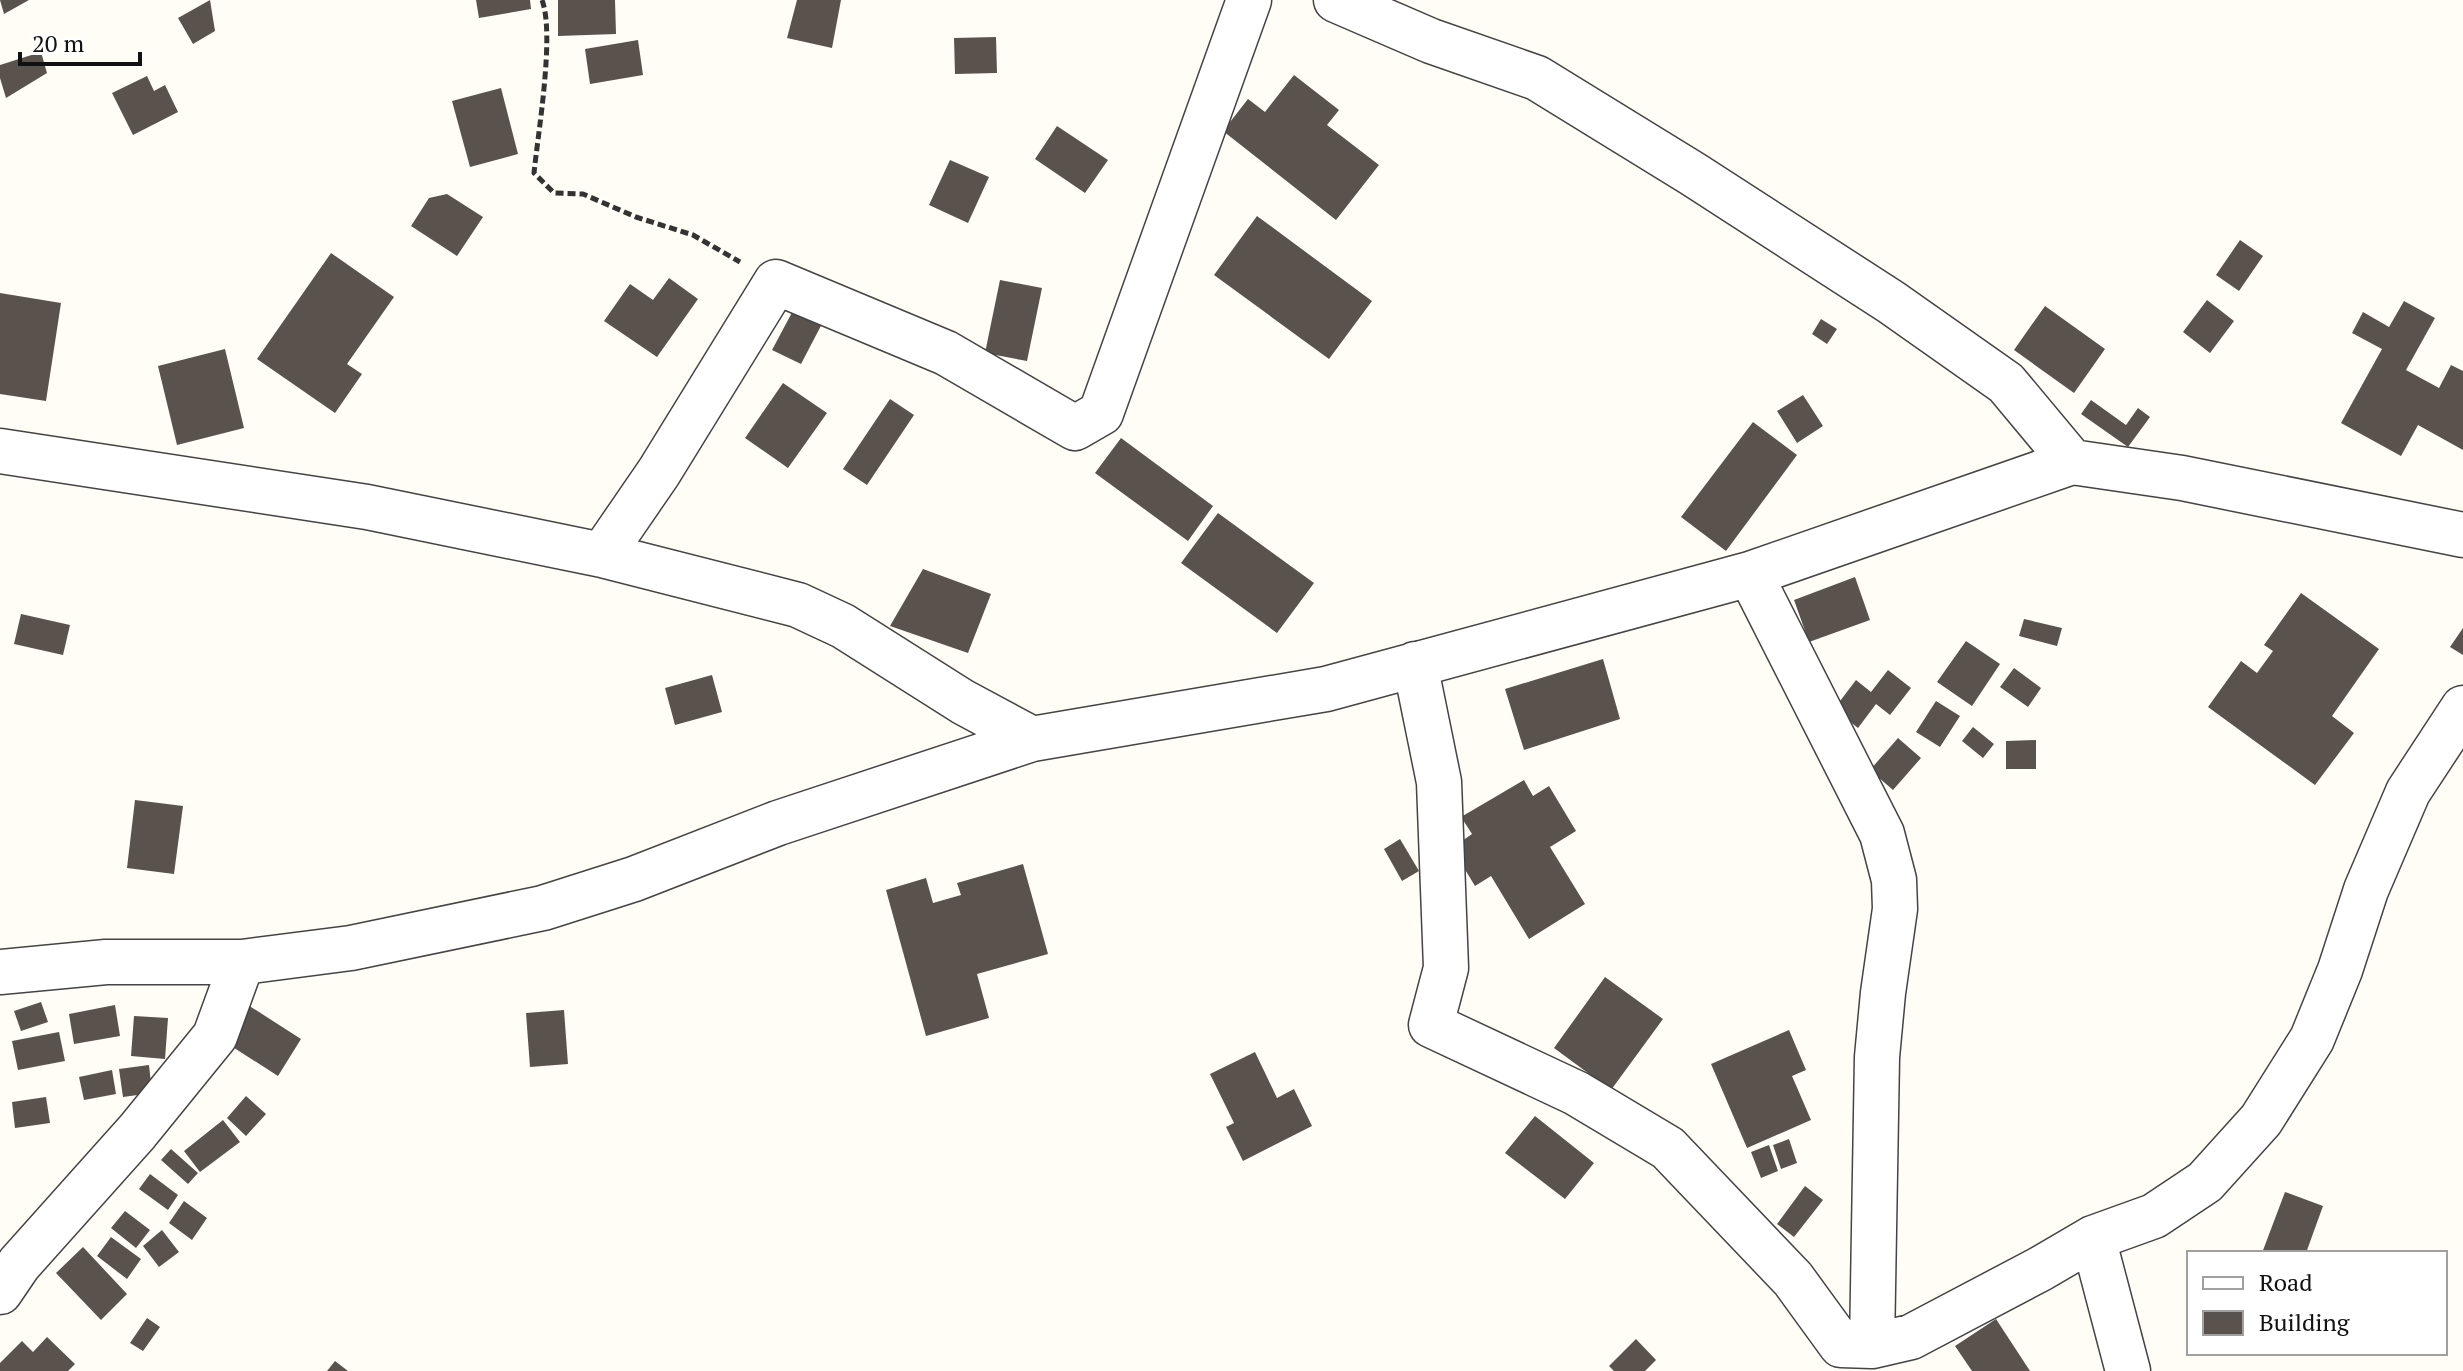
<svg xmlns="http://www.w3.org/2000/svg" width="2463" height="1371" font-family="'PT Serif',serif">
<rect width="100%" height="100%" fill="#fffdf5"/>
<path fill="#5a524d" d="M 0,0 L 29,0 L 4,14 Z
M 210,0 L 215,31 L 193,44 L 178,18 Z
M 476,0 L 530,0 L 531,9 L 479,18 Z
M 558,0 L 615,0 L 616,34 L 558,36 Z
M 797,0 L 841,0 L 832,48 L 787,38 Z
M 996,37 L 997,73 L 955,74 L 954,38 Z
M 638,40 L 643,75 L 590,84 L 585,49 Z
M 41,52 L 47,73 L 6,98 L 0,78 L 0,65 Z
M 1294,75 L 1339,110 L 1327,125 L 1379,165 L 1336,220 L 1223,131 L 1248,99 L 1265,112 Z
M 147,76 L 154,91 L 165,85 L 178,112 L 133,135 L 112,93 Z
M 501,88 L 518,154 L 470,167 L 452,101 Z
M 1057,126 L 1108,160 L 1085,193 L 1035,159 Z
M 950,160 L 989,177 L 968,223 L 929,205 Z
M 447,194 L 483,217 L 457,256 L 411,226 L 429,198 Z
M 1257,216 L 1372,301 L 1329,359 L 1214,275 Z
M 2240,240 L 2263,256 L 2239,291 L 2216,275 Z
M 331,253 L 394,297 L 347,364 L 362,374 L 335,413 L 257,359 Z
M 669,278 L 698,299 L 657,357 L 604,321 L 630,284 L 653,300 Z
M 1000,280 L 1042,288 L 1027,361 L 985,353 Z
M 0,293 L 61,303 L 46,401 L 0,394 Z
M 2207,300 L 2234,321 L 2210,353 L 2183,332 Z
M 2404,301 L 2435,318 L 2406,370 L 2439,388 L 2451,365 L 2463,371 L 2463,450 L 2418,425 L 2401,456 L 2341,423 L 2382,349 L 2352,333 L 2363,312 L 2389,327 Z
M 796,305 L 824,320 L 801,364 L 772,350 Z
M 2045,306 L 2105,349 L 2074,393 L 2014,350 Z
M 1821,319 L 1837,329 L 1827,344 L 1812,334 Z
M 225,349 L 244,428 L 177,445 L 158,366 Z
M 783,383 L 827,413 L 788,468 L 745,438 Z
M 1803,395 L 1823,426 L 1797,443 L 1777,411 Z
M 890,399 L 914,415 L 867,485 L 843,469 Z
M 2091,400 L 2126,425 L 2138,408 L 2150,417 L 2128,447 L 2081,414 Z
M 1753,422 L 1797,455 L 1726,551 L 1681,517 Z
M 1121,438 L 1213,506 L 1188,541 L 1095,473 Z
M 1218,513 L 1314,583 L 1277,633 L 1181,563 Z
M 923,569 L 991,594 L 968,653 L 890,626 Z
M 1855,577 L 1870,620 L 1809,642 L 1794,600 Z
M 2301,593 L 2379,649 L 2332,716 L 2354,733 L 2315,785 L 2208,707 L 2241,661 L 2257,673 L 2273,651 L 2264,645 Z
M 21,614 L 70,625 L 63,655 L 14,644 Z
M 2024,619 L 2062,628 L 2057,646 L 2019,636 Z
M 2463,628 L 2463,655 L 2450,647 Z
M 1966,641 L 2000,664 L 1972,706 L 1937,682 Z
M 1603,659 L 1620,719 L 1524,750 L 1505,689 Z
M 2014,668 L 2041,688 L 2028,707 L 2000,687 Z
M 1888,670 L 1911,688 L 1890,715 L 1876,704 L 1858,728 L 1834,709 L 1856,680 L 1871,692 Z
M 712,675 L 722,712 L 675,725 L 665,688 Z
M 1936,701 L 1960,716 L 1940,747 L 1916,732 Z
M 1973,727 L 1994,744 L 1983,758 L 1962,741 Z
M 1898,738 L 1921,758 L 1893,790 L 1870,770 Z
M 2036,740 L 2036,769 L 2006,769 L 2006,741 Z
M 1524,780 L 1533,796 L 1549,786 L 1576,831 L 1550,847 L 1585,904 L 1529,939 L 1491,876 L 1475,886 L 1452,848 L 1472,834 L 1461,817 Z
M 135,800 L 183,806 L 174,874 L 127,868 Z
M 1400,839 L 1419,871 L 1402,881 L 1384,849 Z
M 1023,864 L 1048,954 L 977,974 L 989,1018 L 926,1036 L 886,890 L 926,878 L 933,903 L 961,895 L 957,883 Z
M 1605,977 L 1663,1019 L 1611,1090 L 1554,1048 Z
M 41,1002 L 48,1022 L 21,1031 L 14,1011 Z
M 115,1005 L 120,1036 L 74,1044 L 69,1014 Z
M 248,1005 L 301,1039 L 278,1076 L 225,1042 Z
M 564,1010 L 568,1064 L 530,1067 L 526,1013 Z
M 134,1016 L 168,1018 L 165,1059 L 131,1056 Z
M 1789,1030 L 1806,1070 L 1792,1076 L 1811,1120 L 1747,1148 L 1711,1064 Z
M 59,1032 L 65,1061 L 18,1070 L 12,1041 Z
M 1255,1052 L 1277,1098 L 1294,1089 L 1312,1126 L 1243,1161 L 1226,1127 L 1234,1123 L 1210,1074 Z
M 149,1065 L 152,1093 L 123,1097 L 119,1069 Z
M 112,1070 L 116,1094 L 84,1100 L 79,1077 Z
M 246,1096 L 266,1114 L 246,1136 L 227,1118 Z
M 46,1097 L 50,1123 L 15,1128 L 12,1102 Z
M 1535,1116 L 1594,1163 L 1565,1199 L 1505,1153 Z
M 223,1120 L 240,1142 L 200,1172 L 184,1151 Z
M 1789,1139 L 1797,1163 L 1781,1169 L 1773,1145 Z
M 1769,1145 L 1778,1171 L 1761,1178 L 1751,1152 Z
M 171,1149 L 198,1173 L 188,1184 L 161,1160 Z
M 150,1174 L 178,1195 L 168,1210 L 139,1189 Z
M 1805,1186 L 1823,1200 L 1794,1237 L 1777,1224 Z
M 2285,1192 L 2323,1206 L 2306,1253 L 2262,1253 Z
M 184,1201 L 207,1218 L 192,1240 L 169,1223 Z
M 125,1211 L 150,1230 L 136,1248 L 111,1228 Z
M 162,1230 L 179,1252 L 159,1267 L 143,1246 Z
M 111,1237 L 141,1259 L 127,1279 L 97,1256 Z
M 83,1247 L 127,1294 L 101,1320 L 56,1273 Z
M 147,1318 L 160,1327 L 143,1351 L 130,1343 Z
M 1996,1319 L 2030,1371 L 1972,1371 L 1955,1346 Z
M 47,1337 L 75,1364 L 68,1371 L 0,1371 L 0,1363 L 22,1341 L 33,1352 Z
M 1636,1339 L 1656,1360 L 1645,1371 L 1614,1371 L 1609,1366 Z
M 335,1361 L 348,1371 L 327,1371 Z"/>
<g fill="none" stroke-linecap="round" stroke-linejoin="round">
<g stroke="#444" stroke-width="47">
<path id="minor" d="M 1336,0 L 1431,41 L 1537,78 L 1693,174 L 1891,302 L 2006,383 L 2072,462
M 0,451 L 367,507 L 602,555 L 798,605 L 843,626 L 963,702 L 1032,739
M 602,555 L 659,472 L 776,282 L 946,353 L 1075,428 L 1101,413 L 1249,0
M 1750,574 L 1882,834 L 1894,880 L 1895,909 L 1883,993 L 1877,1057 L 1872,1346
M 1415,664 L 1439,782 L 1446,968 L 1431,1025 L 1576,1093 L 1668,1148 L 1793,1279 L 1841,1345 L 1872,1346 L 1911,1337 L 2040,1269 L 2093,1238 L 2154,1216 L 2205,1182 L 2261,1120 L 2312,1039 L 2340,970 L 2366,890 L 2408,792 L 2463,708
M 0,972 L 106,962 L 242,962 L 351,948 L 543,908 L 634,879 L 778,823 L 1032,739 L 1326,689 L 1750,574 L 2072,462 L 2182,478 L 2463,535
M 2093,1238 L 2128,1371
M 0,1292 L 19,1264 L 137,1132 L 215,1036 L 242,962"/>
</g>
<path stroke="#333" stroke-width="5" stroke-dasharray="8 4" stroke-linecap="butt" d="M 542,0 C 555,34 538,133 534,173 L 554,193 L 583,194 L 636,217 L 693,235 L 740,262"/>
<use href="#minor" stroke="#fff" stroke-width="44"/>
</g>
<rect x="2187" y="1251" width="260" height="104" fill="#ffffff" stroke="#a0a0a0" stroke-width="2"/>
<rect x="2203" y="1277" width="40" height="12" fill="#ffffff" stroke="#a0a0a0" stroke-width="2"/>
<text x="2259" y="1291" font-size="24" fill="#111111">Road</text>
<rect x="2203" y="1311" width="40" height="24" fill="#5a524d" stroke="#a0a0a0" stroke-width="2"/>
<text x="2259" y="1331" font-size="24" fill="#111111">Building</text>
<path d="M20 52v12h120v-12" fill="none" stroke="#111111" stroke-width="4"/>
<text x="32" y="52" font-size="24" fill="#111111" stroke="#ffffff" stroke-width="6" paint-order="stroke">20 m</text>
</svg>
